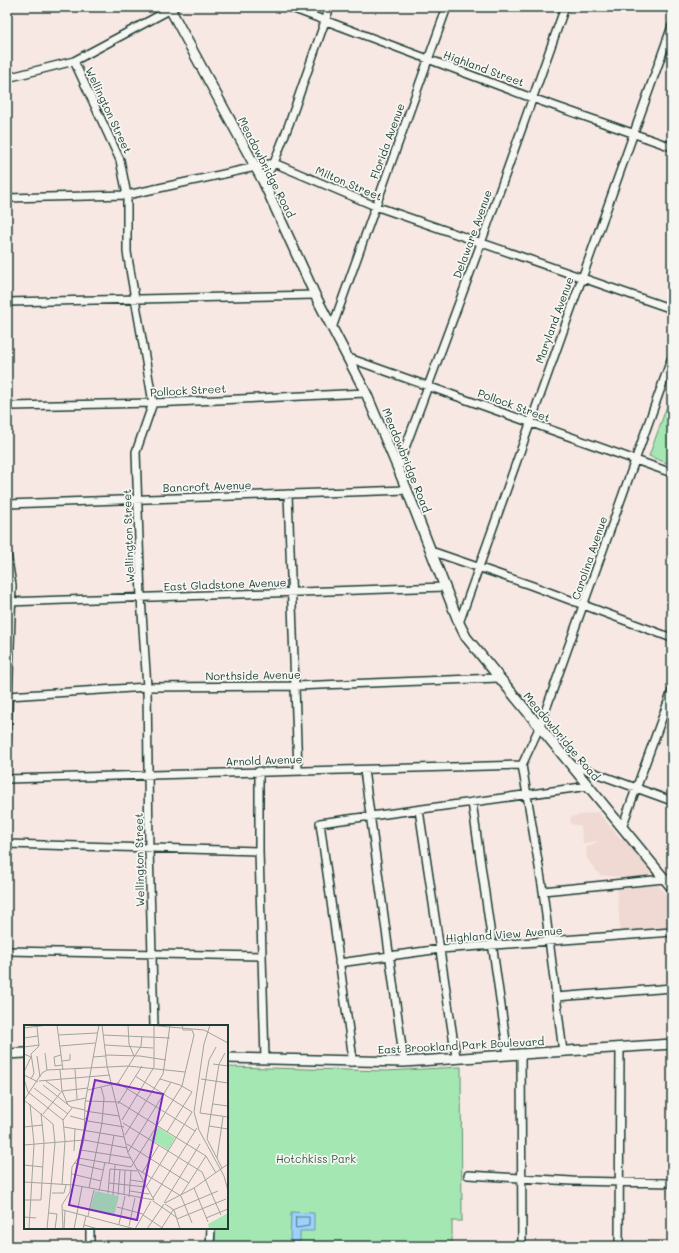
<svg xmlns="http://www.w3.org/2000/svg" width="679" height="1253" font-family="Mali,sans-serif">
<rect width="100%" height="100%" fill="#f7e8e3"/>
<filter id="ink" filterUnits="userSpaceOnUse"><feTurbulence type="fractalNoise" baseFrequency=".025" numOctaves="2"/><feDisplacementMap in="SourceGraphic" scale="8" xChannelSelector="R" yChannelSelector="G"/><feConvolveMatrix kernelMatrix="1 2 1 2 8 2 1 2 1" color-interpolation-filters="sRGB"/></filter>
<g filter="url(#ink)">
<path fill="#efd9d2" d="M 598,812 L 620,838 L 623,837 L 651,872 L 648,876 L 628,878 L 600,875 L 587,859 L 586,848 L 599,841 L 583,843 L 581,826 L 571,824 L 570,817 Z
M 658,885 L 672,902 L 672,928 L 620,931 L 617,888 Z"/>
<path fill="#a5e7b2" stroke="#629273" d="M 672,392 L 672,465 L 649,456 Z
M 227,1067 L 386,1071 L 461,1067 L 462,1221 L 452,1221 L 452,1246 L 215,1246 L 215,1228 L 227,1228 Z"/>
<path fill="#9dd0fb" stroke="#6b95ab" d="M 291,1212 L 314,1213 L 314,1231 L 300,1231 L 300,1242 L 290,1242 Z"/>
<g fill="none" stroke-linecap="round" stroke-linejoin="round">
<path stroke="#517884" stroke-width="1" d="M 296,1217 L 309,1217 L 309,1226 L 296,1228 Z"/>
<g stroke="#1f3d34" stroke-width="10">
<path id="minor" d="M 289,7 L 532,98 L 672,147
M 74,61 L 120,160 L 127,195 L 127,252 L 153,403 L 136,452 L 141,598 L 147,687 L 149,849 L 154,1026
M 7,78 L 74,61 L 175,7
M 263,181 L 274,163 L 289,124 L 330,7
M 7,198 L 127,195 L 274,163 L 375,206 L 672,309
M 7,302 L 315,295
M 332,328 L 447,7
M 349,358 L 672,473
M 7,404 L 11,406 L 153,403 L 366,393
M 398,467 L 480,246 L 565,7
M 288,494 L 298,770
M 7,504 L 407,490
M 431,551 L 530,585 L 672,638
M 7,554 L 12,585 L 7,740
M 7,602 L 445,587
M 459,623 L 672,26
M 8,696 L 147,687 L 295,686 L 498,678
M 522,765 L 540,726 L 672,357
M 522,765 L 543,891 L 563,1052
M 573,765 L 672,801
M 364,770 L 404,1062
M 259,771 L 259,851 L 265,1059
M 7,779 L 522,765
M 472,802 L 508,1055
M 419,810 L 456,1057
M 622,827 L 672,691
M 7,844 L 259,851
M 543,891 L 664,879
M 7,951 L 261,956
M 339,963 L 440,949 L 672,932
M 556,997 L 672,988
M 521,1053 L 522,1246
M 351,1062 L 352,1052 L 320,823 L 589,786
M 468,1175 L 572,1181 L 672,1183
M 90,1246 L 90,1228
M 210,1246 L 211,1228
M 619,1246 L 620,1047"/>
</g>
<g stroke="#1f3d34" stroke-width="12">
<path id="major" d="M 169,7 L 263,181 L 315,295 L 366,393 L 407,490 L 459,623 L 466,637 L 672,888
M 7,1054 L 25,1053
M 227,1058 L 404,1062 L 672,1044"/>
</g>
<use href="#minor" stroke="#f6f6f2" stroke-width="7"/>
<use href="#major" stroke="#f6f6f2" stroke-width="9"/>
</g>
</g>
<g text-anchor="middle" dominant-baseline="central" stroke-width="3.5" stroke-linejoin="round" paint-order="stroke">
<g font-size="11" fill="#1f3d34" stroke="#f6f6f2">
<text transform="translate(484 68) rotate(20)">Highland Street</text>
<text transform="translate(109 110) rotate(65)">Wellington Street</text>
<text transform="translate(387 141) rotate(-70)">Florida Avenue</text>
<text transform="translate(267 167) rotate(63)">Meadowbridge Road</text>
<text transform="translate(349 183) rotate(23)">Milton Street</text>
<text transform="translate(472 234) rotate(-70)">Delaware Avenue</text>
<text transform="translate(554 320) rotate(-70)">Maryland Avenue</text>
<text transform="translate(188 390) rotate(-3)">Pollock Street</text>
<text transform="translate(514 405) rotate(20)">Pollock Street</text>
<text transform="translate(407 460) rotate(68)">Meadowbridge Road</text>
<text transform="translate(207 486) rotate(-2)">Bancroft Avenue</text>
<text transform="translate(128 536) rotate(-92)">Wellington Street</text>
<text transform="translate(589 558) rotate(-71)">Carolina Avenue</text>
<text transform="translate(225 584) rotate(-2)">East Gladstone Avenue</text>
<text transform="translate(253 675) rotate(-1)">Northside Avenue</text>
<text transform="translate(562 736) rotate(50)">Meadowbridge Road</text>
<text transform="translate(264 760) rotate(-2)">Arnold Avenue</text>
<text transform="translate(139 860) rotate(-91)">Wellington Street</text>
<text transform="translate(504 934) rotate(-4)">Highland View Avenue</text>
<text transform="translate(461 1045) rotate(-3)">East Brookland Park Boulevard</text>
</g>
<g font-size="11" fill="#3a5f4d" stroke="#f6f6f2">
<text x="316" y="1158">Hotchkiss Park</text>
</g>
</g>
<g transform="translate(24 1025)">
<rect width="204" height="204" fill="#f7e8e3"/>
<path d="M 134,102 L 151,113 L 144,125 L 127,114 ZM 71,166 L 95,171 L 90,191 L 66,185 ZM 204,188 L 204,204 L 185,204 L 184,199 Z" fill="#a5e7b2"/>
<path fill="none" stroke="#a1a49d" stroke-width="1" d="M 33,0 L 39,45M 78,0 L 83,41 L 104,128 L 130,175M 104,0 L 105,19 L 110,31M 123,0 L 180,5 L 204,18M 186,0 L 180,19 L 170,87 L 175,105 L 200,151 L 204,166M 0,3 L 24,0M 34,10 L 73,8M 79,10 L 146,13M 0,13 L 14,11M 81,20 L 129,23M 36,21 L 71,18M 0,22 L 15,20M 192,22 L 185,35 L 176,88 L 204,92M 21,28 L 23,45M 0,29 L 7,32 L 0,47M 37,30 L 30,32 L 31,41 L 38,40M 82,30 L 116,31 L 142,35M 13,31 L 16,52M 69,32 L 82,31M 38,36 L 46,35 L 46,29M 189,39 L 204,41M 51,44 L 53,74M 36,45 L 38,66 L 44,80M 0,50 L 14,57M 0,54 L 4,67 L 39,95 L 41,116 L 38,160M 7,54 L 10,48 L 7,29 L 15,21 L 13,2M 136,54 L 156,60 L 168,67 L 143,107M 177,54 L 204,58M 15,56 L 86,50M 22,56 L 36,66M 94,58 L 171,106M 19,60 L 47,82 L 61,85M 10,63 L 44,89M 64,65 L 94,58 L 117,21 L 118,11M 38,66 L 64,63M 0,75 L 18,48 L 23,45 L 104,41 L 161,47M 0,75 L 29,99 L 31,118 L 23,204M 62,76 L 95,77 L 182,131 L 192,148M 42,77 L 62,73M 94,79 L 118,41M 189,79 L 204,81M 61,86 L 95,91M 19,89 L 38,66M 46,91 L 61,95M 61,93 L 64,96 L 100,102M 39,95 L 48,83M 98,95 L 130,42 L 130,1M 99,98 L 178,147 L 197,190M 185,101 L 204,104M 0,102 L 19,100M 40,102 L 100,112M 101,110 L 139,49 L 146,0M 103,119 L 165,158M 0,120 L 60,115 L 103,123M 57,125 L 107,133M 50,126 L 51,104M 104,127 L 147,57M 54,133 L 107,142M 193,133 L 199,92M 50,138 L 79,145M 85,138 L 90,110M 0,140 L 19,142M 107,142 L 158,61 L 170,10 L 168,5 L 159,5 L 158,0M 198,143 L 183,114 L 195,39 L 201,28M 113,144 L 157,171 L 168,198M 118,148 L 135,120M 48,149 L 77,156M 107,155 L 119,157M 0,157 L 50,160 L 130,175M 85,158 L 122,162 L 168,87 L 111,51M 65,163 L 78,98 L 80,73 L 77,62M 170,163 L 184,197M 75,166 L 81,137M 106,166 L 125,169M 28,168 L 40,168 L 42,160M 84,168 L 86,144 L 113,146M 89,170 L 91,140M 94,170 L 96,145M 100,170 L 101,145M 157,170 L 182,131M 105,172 L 107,146M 129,173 L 173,103M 0,175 L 17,175 L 20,118 L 17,88M 129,176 L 152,192M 140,178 L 176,119M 141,178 L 170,163 L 204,139M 141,179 L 150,185 L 156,204M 93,182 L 119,189M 39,185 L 111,204 L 127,176M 149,185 L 194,166M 25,188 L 33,189 L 31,204M 119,190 L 140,204M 64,191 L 70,165M 0,192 L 12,193M 182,193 L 204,184M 153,194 L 202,174M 95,199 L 101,171M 60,200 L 74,204M 105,201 L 111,173M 5,204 L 10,119 L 6,79M 39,204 L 38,180 L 46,167 L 48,142 L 56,130 L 60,114 L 61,78 L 75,0M 40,204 L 41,186M 50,204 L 58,162M 59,204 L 62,191M 123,204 L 140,179M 137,204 L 149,185"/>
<path fill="#7b2cbf" fill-opacity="0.15" stroke="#7b2cbf" stroke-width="2" d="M 71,55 L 139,69 L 113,195 L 45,180 Z"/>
<rect width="204" height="204" fill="none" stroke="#1f3d34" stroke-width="2"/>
</g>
<rect width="679" height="1253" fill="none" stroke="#f6f6f2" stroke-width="24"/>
<rect x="12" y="12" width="655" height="1229" fill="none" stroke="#1f3d34" stroke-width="1.5" filter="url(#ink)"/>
</svg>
